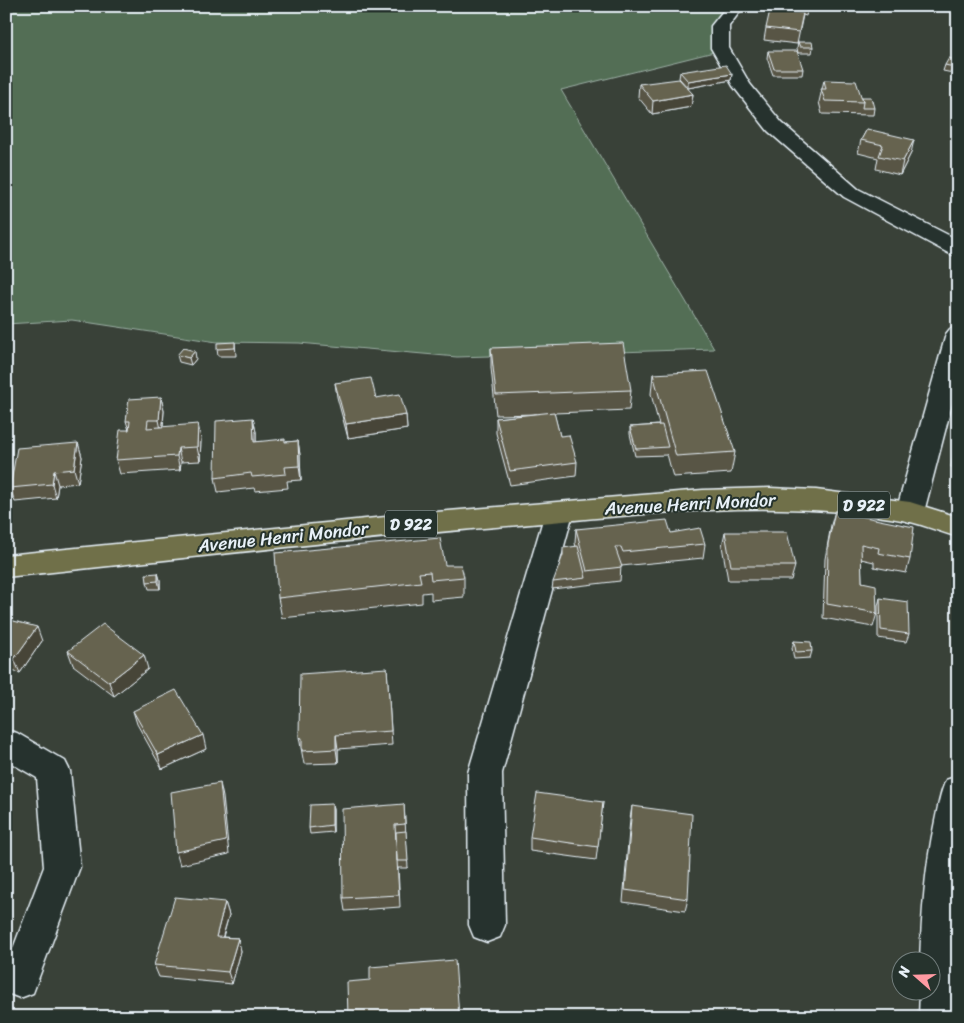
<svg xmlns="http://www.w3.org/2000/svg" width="964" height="1023" font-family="Sriracha,sans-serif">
<rect width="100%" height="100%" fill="#394138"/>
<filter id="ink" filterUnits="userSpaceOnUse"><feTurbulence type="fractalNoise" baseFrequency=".02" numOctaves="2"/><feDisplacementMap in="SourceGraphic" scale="10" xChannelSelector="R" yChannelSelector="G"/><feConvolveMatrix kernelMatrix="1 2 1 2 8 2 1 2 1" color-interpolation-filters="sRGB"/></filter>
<g filter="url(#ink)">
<path fill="#526e55" stroke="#9db0a6" d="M 6,6 L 726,6 L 713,24 L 714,52 L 561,90 L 714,349 L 457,357 L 299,343 L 217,342 L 72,320 L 6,324 Z"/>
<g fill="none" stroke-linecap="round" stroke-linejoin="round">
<g stroke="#e8f1f8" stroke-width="3">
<path id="minor" d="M 727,6 L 744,6 L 729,26 L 729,48 L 750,84 L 782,123 L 858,189 L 958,240 L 958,256 L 950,254 L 844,197 L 768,131 L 733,86 L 711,48 L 711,26 Z
M 958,327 L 958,381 L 924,512 L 920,519 L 910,522 L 900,519 L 896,512 L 946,334 L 950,329 Z
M 559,503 L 569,506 L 573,513 L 502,773 L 505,925 L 500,937 L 487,942 L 474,937 L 469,925 L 468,773 L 545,513 L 549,506 Z
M 6,730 L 17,733 L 65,761 L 70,771 L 80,867 L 33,993 L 20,998 L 7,993 L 6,967 L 44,867 L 37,778 L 6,760 Z
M 958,776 L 957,1017 L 919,1017 L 920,990 L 932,990 L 932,960 L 920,960 C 922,913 925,867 935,821 C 938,807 940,793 946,780 Z"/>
</g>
<g stroke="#e8f1f8" stroke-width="3">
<path id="major" d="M 770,488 L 816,490 L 910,502 L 958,517 L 958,537 C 941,532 924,525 907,521 C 778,497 648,514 519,525 C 348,539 177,559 6,577 L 6,555 L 436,512 L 703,490 Z"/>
</g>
<use href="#minor" fill="#26332d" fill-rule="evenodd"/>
<use href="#major" fill="#6f704a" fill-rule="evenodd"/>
</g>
<path fill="#585545" stroke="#e8f1f8" d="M 778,6 L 808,6 L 806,16 L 803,15 L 797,44 L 764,40 L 766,28 L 777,11 Z
M 798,42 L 813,47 L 812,53 L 798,53 L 797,48 Z
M 768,51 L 803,69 L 802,75 L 773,75 L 767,58 Z
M 958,60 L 958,74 L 943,71 L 945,65 Z
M 680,72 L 732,74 L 731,80 L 688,88 L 679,78 Z
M 824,80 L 862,97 L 874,108 L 873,115 L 822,114 L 819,102 Z
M 639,84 L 693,94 L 691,107 L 652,114 L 638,97 Z
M 867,129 L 911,153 L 900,175 L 876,169 L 878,158 L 858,153 L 861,140 Z
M 235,342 L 236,356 L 218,356 L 217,349 Z
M 491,348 L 631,390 L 629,410 L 554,413 L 560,436 L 577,462 L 576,476 L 510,485 L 496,433 L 496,418 L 537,414 L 496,415 L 491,368 Z
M 177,355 L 196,359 L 191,365 L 179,362 Z
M 653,374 L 735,452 L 731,473 L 673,477 L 667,454 L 667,455 L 635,456 L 630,434 L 630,427 L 659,425 L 651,394 Z
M 335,383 L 376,398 L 406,415 L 407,429 L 348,438 L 337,397 Z
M 161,397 L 164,411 L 163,427 L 201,439 L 200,461 L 181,462 L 180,470 L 120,474 L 116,460 L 129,430 L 126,421 Z
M 253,418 L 256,432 L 256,442 L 286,442 L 298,441 L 300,455 L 301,480 L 287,481 L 288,488 L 255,491 L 254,488 L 218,492 L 215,478 Z
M 958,420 L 958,469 L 951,467 Z
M 78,443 L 82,457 L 78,483 L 58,485 L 56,498 L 15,502 L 10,488 Z
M 835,511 L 910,559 L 906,573 L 874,567 L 874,562 L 861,559 L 862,582 L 877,613 L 873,627 L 823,618 L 825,559 L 831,525 Z
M 576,529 L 671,533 L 705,544 L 703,558 L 621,566 L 620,581 L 552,589 L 553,582 L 576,547 L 575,543 Z
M 725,532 L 795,566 L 791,580 L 728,580 L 722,546 Z
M 445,565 L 464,577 L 464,597 L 431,600 L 431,592 L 422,593 L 422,603 L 282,618 L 278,598 Z
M 158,573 L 160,580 L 160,589 L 149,589 L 147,582 Z
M 880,598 L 909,634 L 906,642 L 878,638 L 878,606 Z
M 6,619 L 42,641 L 20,673 L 6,670 Z
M 794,641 L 812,651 L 810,658 L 794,659 L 792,648 Z
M 68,651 L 148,669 L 114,696 L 73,665 Z
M 387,668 L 392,745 L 338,749 L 338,763 L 304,764 L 299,737 Z
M 133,711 L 206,749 L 162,769 L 137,724 Z
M 603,802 L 596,860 L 530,851 L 530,837 Z
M 332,804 L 333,810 L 333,832 L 310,834 L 309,828 Z
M 404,804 L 408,868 L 398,868 L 400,907 L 345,911 L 343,898 Z
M 632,806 L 688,899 L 685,911 L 623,902 L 630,819 Z
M 225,902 L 229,915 L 223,937 L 238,938 L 241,951 L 232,984 L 159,977 L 154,965 Z"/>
<path fill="#474538" stroke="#e8f1f8" d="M 732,74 L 731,80 L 688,88 L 688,81 Z
M 693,94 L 691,107 L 652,114 L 653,101 Z
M 914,140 L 911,153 L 900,175 L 903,161 Z
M 195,351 L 196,359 L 191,365 L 189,358 Z
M 161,397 L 164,411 L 162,434 L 159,420 Z
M 406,415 L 407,429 L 348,438 L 346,424 Z
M 253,418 L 256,432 L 256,456 L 254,442 Z
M 198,424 L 201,439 L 200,461 L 197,447 Z
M 298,441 L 300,455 L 301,480 L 299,466 Z
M 78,443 L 82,457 L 78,483 L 74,469 Z
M 178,448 L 181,462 L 180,470 L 177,456 Z
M 54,471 L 58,485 L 56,498 L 52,484 Z
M 158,573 L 160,580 L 160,589 L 158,581 Z
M 37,627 L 42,641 L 20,673 L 14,659 Z
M 144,655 L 148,669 L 114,696 L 109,682 Z
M 203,735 L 206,749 L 162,769 L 158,755 Z
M 336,735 L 338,749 L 338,763 L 336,749 Z
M 220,783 L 223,797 L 229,854 L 180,865 L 176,852 Z
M 332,804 L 333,810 L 333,832 L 332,825 Z
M 225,902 L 229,915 L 219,949 L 216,937 Z
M 238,938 L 241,951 L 232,984 L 228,972 Z"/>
<path fill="#666350" stroke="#e8f1f8" d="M 770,10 L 803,13 L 799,32 L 766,28 Z
M 798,42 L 812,42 L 813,47 L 800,47 Z
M 768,51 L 797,51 L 803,69 L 774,69 Z
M 949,58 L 958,60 L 958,68 L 945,65 Z
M 726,65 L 732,74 L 688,81 L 680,72 Z
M 679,79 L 693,94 L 653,101 L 639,84 Z
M 824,80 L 856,81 L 863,102 L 825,101 L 821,89 L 826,89 Z
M 862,97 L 871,97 L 874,108 L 862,108 L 863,102 Z
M 867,129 L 914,140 L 903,161 L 879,156 L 883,145 L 861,140 Z
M 235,342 L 235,348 L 217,349 L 217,343 Z
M 623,343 L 631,390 L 496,395 L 491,348 Z
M 183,348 L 195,351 L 189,358 L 177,355 Z
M 708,371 L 735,452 L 676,456 L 653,374 Z
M 371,378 L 376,398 L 400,394 L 406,415 L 346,424 L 335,383 Z
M 161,397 L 159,420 L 148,420 L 147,428 L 198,424 L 197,447 L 178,448 L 177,456 L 116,460 L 120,430 L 129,430 L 130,421 L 126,421 L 129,399 Z
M 554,412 L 560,436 L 569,435 L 577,462 L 510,471 L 496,418 Z
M 253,418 L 254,442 L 285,439 L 285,442 L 298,441 L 299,466 L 285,467 L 286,474 L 252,477 L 251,473 L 215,478 L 216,421 Z
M 662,425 L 668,447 L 636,449 L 630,427 Z
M 958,439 L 958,454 L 956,453 Z
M 78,443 L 74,469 L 54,471 L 52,484 L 10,488 L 17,448 Z
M 835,511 L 914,527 L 910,559 L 878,553 L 879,548 L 861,544 L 862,582 L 876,585 L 877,613 L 827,604 L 828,544 Z
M 667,520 L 671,533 L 700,528 L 705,544 L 623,552 L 621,547 L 615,547 L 622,567 L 587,571 L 576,529 Z
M 725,532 L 787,532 L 795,566 L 731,566 Z
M 440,538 L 445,565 L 461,565 L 464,577 L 431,580 L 430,572 L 419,573 L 421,582 L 278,598 L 275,553 Z
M 578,546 L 586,578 L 553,582 L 563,555 L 563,548 Z
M 158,573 L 158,581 L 147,582 L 146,574 Z
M 880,598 L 908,602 L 909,634 L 881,630 Z
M 6,619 L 37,627 L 14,659 L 6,657 Z
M 103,624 L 144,655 L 109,682 L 68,651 Z
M 794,641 L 811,642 L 812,651 L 796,652 Z
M 387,668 L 391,731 L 336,735 L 336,749 L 302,751 L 302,738 L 299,737 L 300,674 Z
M 176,690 L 203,735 L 158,755 L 133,711 Z
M 220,783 L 226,841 L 176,852 L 171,792 Z
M 537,793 L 603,802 L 598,847 L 530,837 Z
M 332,804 L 332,825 L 309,828 L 310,805 Z
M 404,804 L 405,824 L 395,825 L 399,895 L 343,898 L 342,809 Z
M 632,806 L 692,814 L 688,899 L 625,890 Z
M 406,831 L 408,861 L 397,861 L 396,832 Z
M 175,897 L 225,902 L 216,937 L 238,938 L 228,972 L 154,965 Z
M 455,960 L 459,1017 L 348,1017 L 347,982 L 370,980 L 370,967 Z"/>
</g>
<g text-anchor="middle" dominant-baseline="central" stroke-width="4" stroke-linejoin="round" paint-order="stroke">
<g fill="#26332d" stroke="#aeb8bb" stroke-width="1">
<rect x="838" y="491.5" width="52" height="27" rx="4"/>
<rect x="385" y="510.5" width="52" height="27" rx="4"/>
</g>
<g font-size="16" font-weight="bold" fill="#e8f1f8">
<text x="864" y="505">D 922</text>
<text x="411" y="524">D 922</text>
</g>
<g font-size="18" fill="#e8f1f8" stroke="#26332d">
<text transform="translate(690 504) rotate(-3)">Avenue Henri Mondor</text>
<text transform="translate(283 537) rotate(-6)">Avenue Henri Mondor</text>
</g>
</g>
<rect width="964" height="1023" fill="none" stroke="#26332d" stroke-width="25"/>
<rect x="12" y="12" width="939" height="998" fill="none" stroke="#e8f1f8" stroke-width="2" filter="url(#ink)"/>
<g transform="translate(916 976) rotate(290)"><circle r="24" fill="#26332d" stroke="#747f7e"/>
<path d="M0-4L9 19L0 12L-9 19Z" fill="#ff9aa2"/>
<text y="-8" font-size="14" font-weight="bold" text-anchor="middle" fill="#e8f1f8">N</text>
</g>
</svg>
